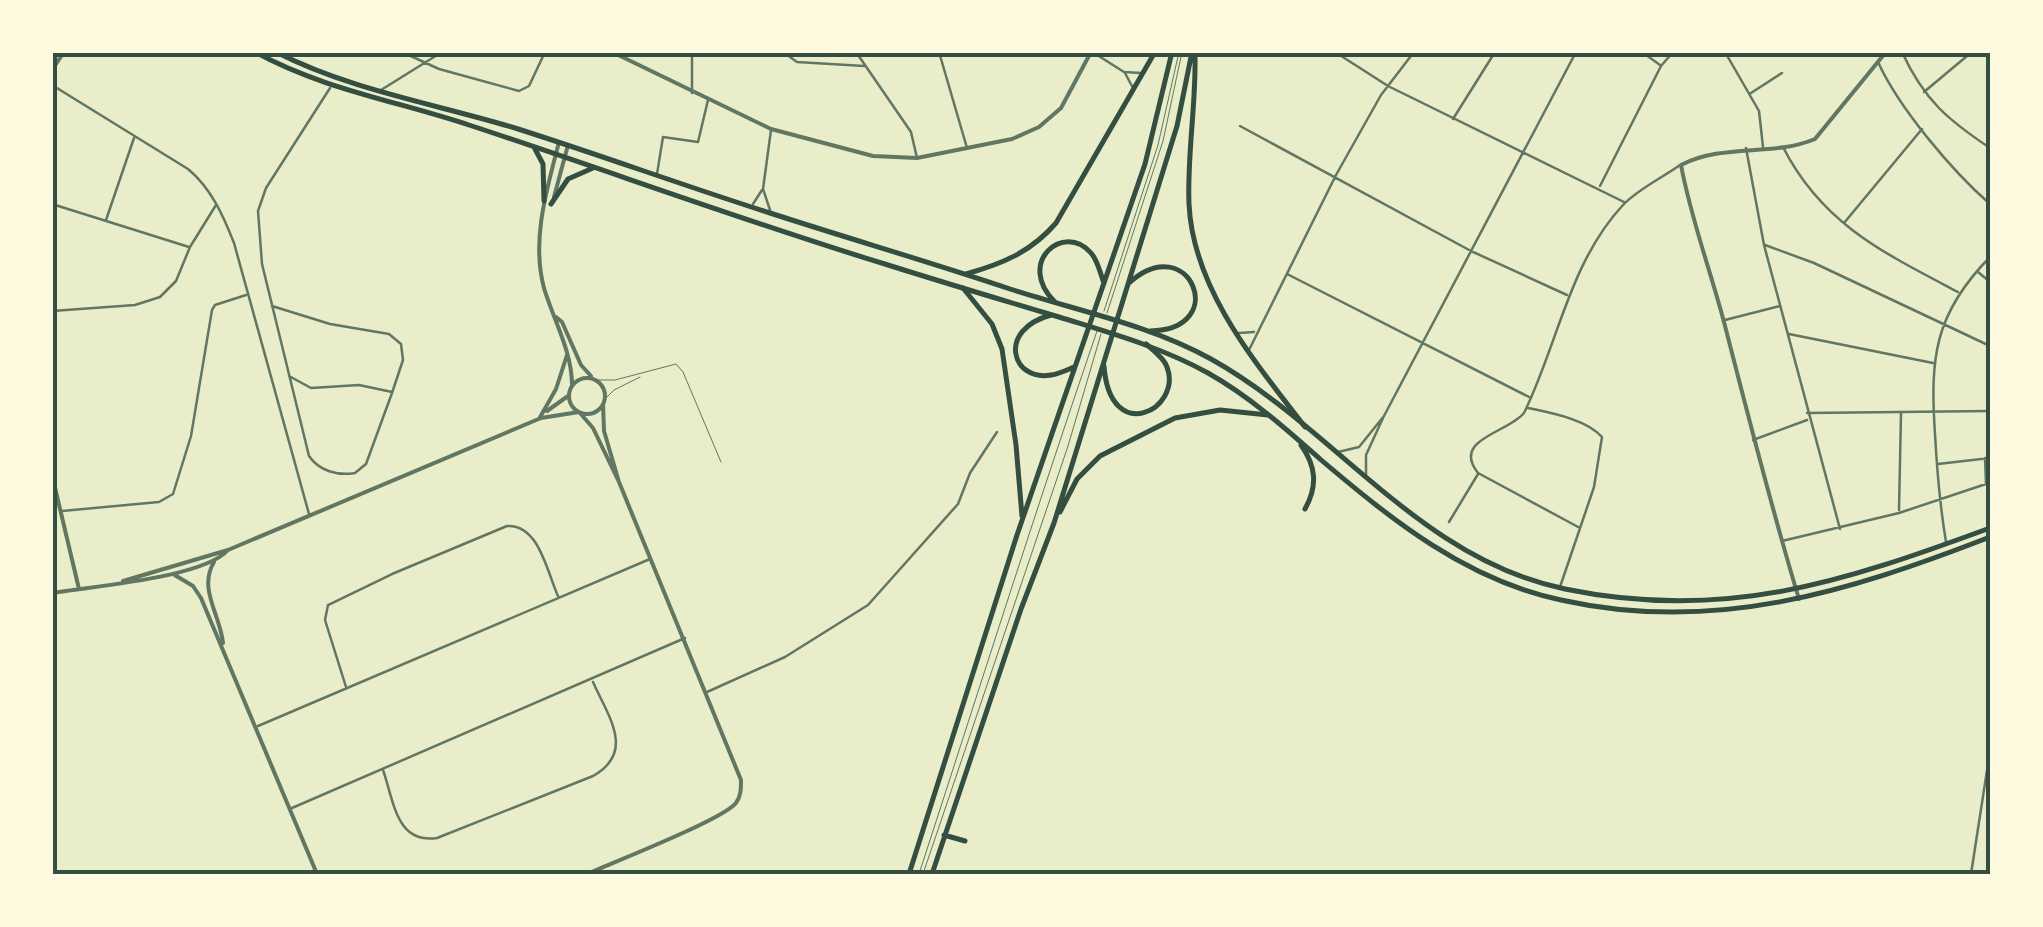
<svg xmlns="http://www.w3.org/2000/svg" width="2043" height="927" font-family="'Roboto Serif',serif">
<rect width="100%" height="100%" fill="#e9edc9"/>
<g fill="none" stroke-linecap="round" stroke-linejoin="round">
<path stroke="#617663" stroke-width="1" d="M 1104,311 L 1158,145 L 1179,52
M 1107,313 L 1163,141 L 1182,52
M 596,380 L 615,380 L 676,364 L 683,372 L 721,462
M 605,399 L 614,390 L 640,377
M 919,874 C 978,693 1035,512 1097,331
M 923,874 L 1068,446 L 1101,334"/>
<path stroke="#617663" stroke-width="2.5" d="M 402,52 L 439,69 L 519,91 L 529,86 L 545,52
M 692,52 L 692,93
M 783,52 L 797,62 L 864,66
M 856,52 L 911,132 L 917,158
M 939,52 L 967,148
M 1335,52 L 1388,86 L 1624,202
M 1642,52 L 1660,65
M 1725,52 L 1759,111 L 1763,147
M 1902,52 C 1924,100 1948,120 1990,148
M 1094,53 L 1124,72 L 1141,73
M 1878,62 C 1899,108 1952,171 1990,204
M 1125,73 L 1133,88
M 52,85 L 188,169 C 211,188 223,215 234,243 L 309,514
M 381,90 L 442,52
M 1924,92 L 1967,56
M 1751,93 L 1782,73
M 1453,119 L 1495,52
M 1240,126 L 1471,251 L 1567,295
M 1783,147 C 1822,224 1884,253 1958,292
M 1746,148 L 1764,245 L 1840,529
M 657,174 L 663,137 L 698,142 L 708,100
M 1600,186 L 1661,66 L 1673,52
M 52,204 L 189,247
M 753,204 L 762,190
M 770,210 L 763,189 L 771,130
M 106,220 L 134,138
M 1844,223 L 1922,129
M 1765,245 L 1814,263 L 1990,346
M 1978,272 L 1990,282
M 1287,274 L 1529,397
M 272,306 L 330,324 L 389,334 L 401,344 L 403,360 L 392,393 L 366,464 L 355,473 C 338,476 319,471 309,456 L 262,264 L 258,211 L 266,188 L 330,88
M 52,311 L 135,305 L 160,297 L 176,281 L 190,247 L 216,205
M 1725,320 L 1780,306
M 1239,333 L 1254,332
M 1789,334 L 1933,363
M 1249,350 L 1336,175 L 1381,95 L 1414,52
M 289,376 L 311,388 L 359,385 L 392,392
M 1528,408 C 1551,413 1586,419 1602,437 L 1594,487 L 1560,587
M 1807,413 L 1990,411
M 1753,440 L 1807,420
M 1338,452 L 1359,447 L 1384,416 L 1576,52
M 1938,464 L 1990,458
M 1366,475 L 1366,455 L 1383,418
M 1899,510 L 1901,413
M 62,511 L 159,502 L 173,494 L 191,436 L 212,310 L 215,305 L 246,295
M 1449,522 L 1478,474
M 1580,528 L 1478,473 C 1451,439 1508,433 1524,413 C 1558,344 1569,263 1623,205 C 1638,189 1662,178 1680,165
M 1782,541 L 1899,513 L 1986,484 L 1985,458
M 1946,542 C 1940,506 1937,471 1935,434 C 1930,358 1934,314 1990,257
M 346,687 L 325,620 L 328,605 L 392,574 L 507,526 C 539,524 547,572 558,596
M 707,692 L 785,657 L 868,605 L 958,504 L 970,473 L 997,432
M 258,726 L 650,559
M 383,770 C 394,801 396,844 437,838 L 593,776 C 636,752 608,716 593,682
M 292,808 L 685,638
M 1971,874 L 1990,751"/>
<path stroke="#617663" stroke-width="4" d="M 612,52 L 771,129 L 873,156 L 917,158 L 1012,139 L 1039,127 L 1061,108 L 1091,52
M 52,70 L 64,52
M 559,142 C 547,189 531,240 544,288 C 553,319 572,351 572,385
M 554,197 L 568,145
M 556,317 L 562,322 L 581,365 L 591,376
M569 396a18 18 0 1 1 36 0a18 18 0 1 1-36 0Z
M 603,404 L 604,431 L 619,482
M 547,411 L 568,396
M 580,413 L 593,428 L 619,482 L 741,780 C 741,789 741,796 736,803 C 722,820 614,862 587,874
M 539,419 L 556,389 L 567,355
M 52,475 L 79,589
M 214,562 C 198,589 220,614 223,643
M 173,574 L 193,586 L 201,598 L 317,874
M 123,581 L 228,550 L 541,418 L 579,412
M 52,593 C 93,586 203,578 228,550
M 1799,599 C 1771,507 1748,415 1724,322 C 1710,269 1691,219 1681,165 C 1724,143 1772,157 1815,139 L 1886,52"/>
<path stroke="#344e41" stroke-width="5" d="M 255,52 C 322,89 397,101 469,125 C 609,171 747,222 888,265 C 945,283 1002,300 1059,317 C 1110,333 1161,347 1208,373 C 1249,396 1285,428 1320,459 C 1392,520 1466,580 1561,600 C 1714,634 1848,592 1990,537
M 276,52 C 350,90 436,104 515,128 C 600,155 685,186 770,213 C 850,239 930,262 1010,289 C 1078,311 1147,324 1211,359 C 1335,428 1419,559 1565,589 C 1725,622 1843,582 1990,528
M 535,149 L 543,164 L 544,201
M 551,204 L 568,179 L 593,168
M 1301,445 C 1316,466 1318,486 1305,509"/>
<path stroke="#344e41" stroke-width="5" d="M 1195,57 C 1196,106 1187,155 1189,204 C 1193,289 1255,362 1305,427
M 966,274 C 1002,264 1031,252 1056,223 L 1155,52
M 1129,283 C 1189,228 1232,330 1150,331
M 963,288 L 992,324 L 1002,349 L 1016,445 L 1022,516
M 1055,302 C 1015,263 1064,221 1091,253 C 1098,261 1100,273 1104,283
M 1051,315 C 996,330 1012,382 1051,375 C 1059,374 1067,370 1074,367
M 1104,366 C 1110,447 1183,409 1167,367 C 1164,358 1153,350 1146,344
M 1060,512 L 1077,479 L 1100,456 L 1175,418 L 1220,410 L 1268,415
M 944,835 L 965,841
M 909,874 L 1017,535 L 1145,164 L 1172,52
M 932,874 L 1021,609 L 1054,523 L 1177,126 L 1192,52"/>
</g>
<rect width="2043" height="927" fill="none" stroke="#fefae0" stroke-width="110"/>
<rect x="55" y="55" width="1933" height="817" fill="none" stroke="#344e41" stroke-width="4"/>
</svg>
